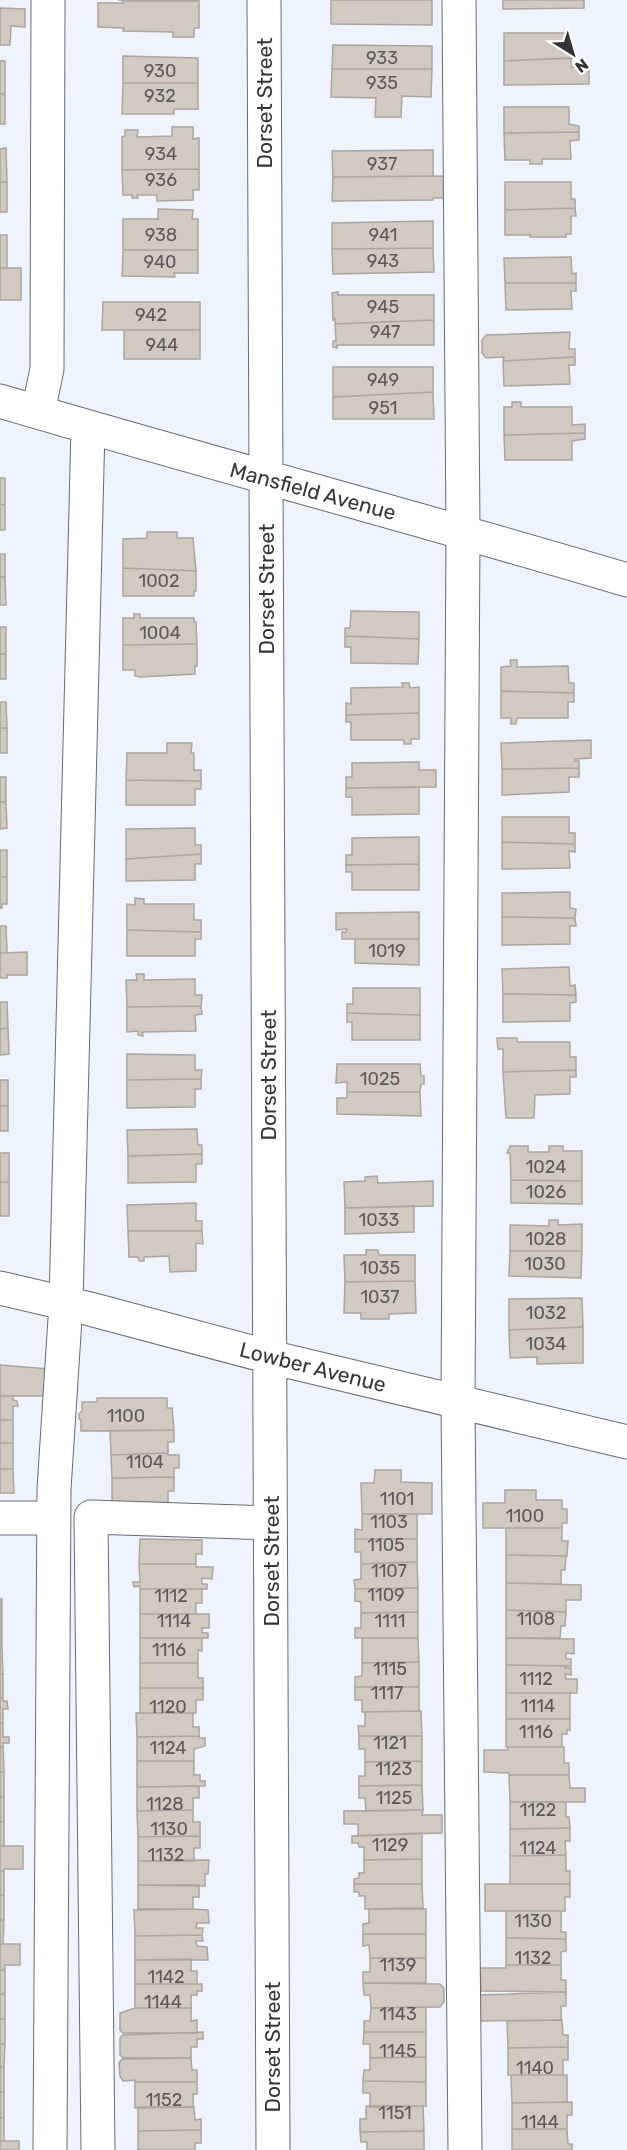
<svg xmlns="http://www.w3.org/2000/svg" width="627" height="2150" font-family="Rubik,sans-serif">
<rect width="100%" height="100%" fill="#eef4fe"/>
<path fill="#d2c9c1" stroke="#ada49d" stroke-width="1.5" d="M 118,0 L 199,0 L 199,1 Z
M 331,0 L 432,0 L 432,25 L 331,24 Z
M 503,0 L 584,0 L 584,8 L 503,9 Z
M 123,1 L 199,1 L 199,28 L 194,28 L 194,37 L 173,37 L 173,32 L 123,31 L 124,28 L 98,27 L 98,3 L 123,3 Z
M 0,8 L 25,9 L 25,27 L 11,26 L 10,45 L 0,45 Z
M 504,33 L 570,33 L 570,49 L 575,49 L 575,58 L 504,61 Z
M 333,45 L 432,46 L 432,69 L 332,69 Z
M 123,56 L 198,58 L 198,83 L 123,83 Z
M 571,58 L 571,67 L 589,67 L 589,84 L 504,85 L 504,61 Z
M 0,61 L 5,61 L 5,94 L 0,94 Z
M 332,69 L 432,69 L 431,97 L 402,96 L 401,117 L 375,117 L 376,98 L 331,97 Z
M 123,83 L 198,83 L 198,109 L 174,109 L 174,114 L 122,114 Z
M 0,94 L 5,94 L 5,124 L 0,124 Z
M 504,107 L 569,107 L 569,124 L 579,126 L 579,132 L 504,133 Z
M 172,127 L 193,127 L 193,139 L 199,138 L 199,169 L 122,170 L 122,137 L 125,136 L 125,130 L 138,130 L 137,137 L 172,136 Z
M 579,132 L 579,140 L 570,141 L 571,159 L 542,159 L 542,164 L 530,164 L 530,160 L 505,160 L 504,133 Z
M 6,148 L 7,182 L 0,182 L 0,149 Z
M 433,150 L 433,176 L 333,177 L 332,151 Z
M 199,169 L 199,190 L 193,190 L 193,200 L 157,201 L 157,195 L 137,195 L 138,198 L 132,198 L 132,195 L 123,195 L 122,170 Z
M 450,176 L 450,198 L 433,198 L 433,200 L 332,201 L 333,177 Z
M 0,182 L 7,182 L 7,212 L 0,212 Z
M 505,182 L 571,182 L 571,199 L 575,199 L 575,208 L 505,210 Z
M 575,208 L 576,216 L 571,216 L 571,234 L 566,234 L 566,237 L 530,237 L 530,235 L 505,235 L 505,210 Z
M 158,209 L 193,210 L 192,219 L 198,219 L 198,250 L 123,250 L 123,219 L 158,219 Z
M 433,221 L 433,248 L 332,249 L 332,223 Z
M 0,235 L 7,235 L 7,268 L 0,268 Z
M 433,248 L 434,272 L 333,274 L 332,249 Z
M 123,250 L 198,250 L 198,273 L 174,273 L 175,277 L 122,276 Z
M 571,257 L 572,274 L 576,273 L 576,283 L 505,283 L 504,258 Z
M 0,268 L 21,268 L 21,300 L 0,300 Z
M 505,283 L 576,283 L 576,291 L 571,291 L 572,309 L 506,310 Z
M 338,292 L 338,295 L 434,295 L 434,320 L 335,324 L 335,319 L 333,320 L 332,293 Z
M 103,302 L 200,302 L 200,330 L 102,330 Z
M 434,320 L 434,345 L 337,345 L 337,348 L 333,347 L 333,341 L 336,341 L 335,324 Z
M 124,330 L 200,330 L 200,359 L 124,359 Z
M 570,332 L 569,349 L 575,349 L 575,357 L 503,361 L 504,357 L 486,358 L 482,353 L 482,340 L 486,335 Z
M 575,357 L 575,365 L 569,365 L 570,384 L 504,386 L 503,361 Z
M 333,367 L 433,367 L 433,392 L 333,397 Z
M 433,392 L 434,419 L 333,419 L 333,397 Z
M 512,402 L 521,402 L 521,407 L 572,407 L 572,425 L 585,424 L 585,433 L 504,435 L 504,407 L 512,407 Z
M 585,433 L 585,439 L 572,441 L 572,460 L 505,460 L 504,435 Z
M 0,478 L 5,478 L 5,505 L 0,504 Z
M 0,504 L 5,505 L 5,530 L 0,530 Z
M 147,532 L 177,532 L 177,538 L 193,538 L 196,571 L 123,568 L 123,539 L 147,538 Z
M 0,554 L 5,554 L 5,577 L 0,577 Z
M 123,568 L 196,571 L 196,591 L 194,591 L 194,596 L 123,596 Z
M 0,577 L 5,577 L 6,605 L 0,605 Z
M 351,611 L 419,612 L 419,639 L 345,636 L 345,628 L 350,628 Z
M 134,614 L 140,614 L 140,618 L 194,618 L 194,622 L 196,622 L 197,644 L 123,645 L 123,618 L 134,618 Z
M 0,627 L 6,627 L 6,654 L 0,654 Z
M 345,636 L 419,639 L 418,664 L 351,663 L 351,647 L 345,647 Z
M 197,644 L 197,666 L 195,666 L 195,674 L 140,677 L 135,676 L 135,670 L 123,670 L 123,645 Z
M 0,654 L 6,654 L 6,679 L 0,679 Z
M 510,660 L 517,660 L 517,667 L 568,666 L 569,683 L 574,683 L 574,693 L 501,691 L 501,667 L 511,666 Z
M 402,683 L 409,683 L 410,688 L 419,687 L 419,713 L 346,715 L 346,703 L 351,704 L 351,688 L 403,687 Z
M 501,691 L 574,693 L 574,702 L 568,702 L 568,718 L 517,718 L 516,724 L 511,724 L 511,718 L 501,718 Z
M 0,702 L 6,702 L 7,728 L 0,728 Z
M 419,713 L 419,739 L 411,739 L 411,744 L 404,744 L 404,740 L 351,740 L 351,722 L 346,722 L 346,715 Z
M 0,728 L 7,728 L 7,753 L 0,753 Z
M 591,740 L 591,758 L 575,759 L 575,761 L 579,761 L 579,768 L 502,769 L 501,743 Z
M 167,743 L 192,743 L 191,753 L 194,753 L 194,770 L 201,770 L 201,781 L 126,780 L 127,753 L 167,753 Z
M 419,762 L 419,770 L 436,770 L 436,787 L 346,788 L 346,777 L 352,777 L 352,763 Z
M 579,768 L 579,777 L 569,777 L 569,792 L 502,795 L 502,769 Z
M 0,777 L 6,777 L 6,802 L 0,802 Z
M 126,780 L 201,781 L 201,789 L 195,789 L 195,805 L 126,805 Z
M 419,787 L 419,814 L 352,815 L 352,797 L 346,797 L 346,788 Z
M 0,802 L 6,802 L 7,828 L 0,829 Z
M 502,817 L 569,817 L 569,833 L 575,833 L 575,844 L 502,842 Z
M 195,828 L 195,845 L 201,845 L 201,854 L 126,859 L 126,829 Z
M 419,837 L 419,864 L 346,865 L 346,855 L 352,855 L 352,838 Z
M 502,842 L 575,844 L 575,852 L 569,851 L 570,868 L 502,869 Z
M 0,850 L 7,850 L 7,877 L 0,877 Z
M 201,854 L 201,864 L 195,864 L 195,880 L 126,881 L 126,859 Z
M 419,864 L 419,890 L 352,890 L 352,872 L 346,872 L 346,865 Z
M 0,877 L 7,877 L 7,904 L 2,904 L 2,908 L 0,908 Z
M 570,892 L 570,908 L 576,909 L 575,918 L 502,917 L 502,893 Z
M 135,898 L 144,899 L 144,904 L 194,904 L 194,920 L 201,920 L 201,932 L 127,930 L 127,904 L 135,905 Z
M 419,912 L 419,939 L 342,939 L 342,932 L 346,932 L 347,929 L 336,930 L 336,913 Z
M 502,917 L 575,918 L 576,926 L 570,926 L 570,944 L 502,945 Z
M 0,926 L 6,926 L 7,953 L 0,953 Z
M 127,930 L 201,932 L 201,939 L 195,939 L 195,956 L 127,956 Z
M 355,939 L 419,939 L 419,965 L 355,963 Z
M 27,952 L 27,975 L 7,975 L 7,978 L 0,978 L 0,953 Z
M 569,967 L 570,986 L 575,985 L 576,995 L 503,994 L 502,969 Z
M 136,974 L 144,974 L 144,980 L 195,979 L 195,995 L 202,995 L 201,1006 L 127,1007 L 126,980 L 137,980 Z
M 353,988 L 420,988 L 420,1015 L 347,1013 L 347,1004 L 353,1004 Z
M 503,994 L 576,995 L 576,1002 L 570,1003 L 570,1021 L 503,1022 Z
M 0,1002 L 7,1002 L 8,1028 L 0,1029 Z
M 201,1006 L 202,1014 L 195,1015 L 196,1031 L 142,1032 L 143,1036 L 138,1035 L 138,1031 L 127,1032 L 127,1007 Z
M 347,1013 L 420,1015 L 420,1040 L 352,1040 L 352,1022 L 347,1022 Z
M 8,1028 L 9,1054 L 0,1055 L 0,1029 Z
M 497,1038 L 517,1038 L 517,1042 L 570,1042 L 570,1057 L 576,1057 L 576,1070 L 503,1072 L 503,1049 L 498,1049 Z
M 127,1054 L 195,1055 L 195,1070 L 202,1070 L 201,1079 L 127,1080 Z
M 337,1064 L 420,1064 L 421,1076 L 424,1076 L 424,1084 L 421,1084 L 420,1092 L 347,1092 L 347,1082 L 336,1083 Z
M 576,1070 L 576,1077 L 570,1077 L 570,1094 L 535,1095 L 534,1118 L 506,1118 L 503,1072 Z
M 201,1079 L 201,1089 L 195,1089 L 195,1107 L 127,1108 L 127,1080 Z
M 0,1080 L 8,1080 L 8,1106 L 0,1106 Z
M 347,1092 L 420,1092 L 421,1116 L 337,1114 L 337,1098 L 347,1098 Z
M 0,1106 L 8,1106 L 8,1131 L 0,1131 Z
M 197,1129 L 198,1145 L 202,1145 L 202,1154 L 128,1156 L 127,1130 Z
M 510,1146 L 528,1146 L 528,1152 L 549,1152 L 549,1146 L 563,1146 L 563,1151 L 582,1151 L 582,1181 L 511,1180 L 510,1153 L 507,1153 Z
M 0,1153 L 9,1153 L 9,1182 L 0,1182 Z
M 202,1154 L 202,1164 L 196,1164 L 196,1182 L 128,1183 L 128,1156 Z
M 377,1176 L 378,1183 L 433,1181 L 433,1206 L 345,1208 L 344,1182 L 365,1181 L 365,1177 Z
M 511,1180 L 582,1181 L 582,1204 L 511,1203 Z
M 0,1182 L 9,1182 L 9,1216 L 0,1216 Z
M 196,1203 L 196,1221 L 202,1221 L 202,1231 L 128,1231 L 127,1205 Z
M 414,1206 L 414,1232 L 345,1234 L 345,1208 Z
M 549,1220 L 558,1220 L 558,1225 L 582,1224 L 582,1251 L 510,1251 L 510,1225 L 549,1226 Z
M 128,1231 L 202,1231 L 203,1244 L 196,1243 L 196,1271 L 170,1272 L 169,1256 L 144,1257 L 144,1261 L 139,1261 L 138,1257 L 129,1257 Z
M 366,1250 L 378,1250 L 379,1255 L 415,1255 L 415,1281 L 345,1282 L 344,1255 L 366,1255 Z
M 510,1251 L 582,1251 L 581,1278 L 509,1276 Z
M 415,1281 L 416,1313 L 389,1314 L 389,1319 L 361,1319 L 361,1313 L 344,1313 L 345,1282 Z
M 582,1298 L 583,1327 L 509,1330 L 509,1299 Z
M 583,1327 L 583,1363 L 537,1364 L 537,1357 L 510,1358 L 509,1330 Z
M 0,1365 L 49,1369 L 48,1396 L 0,1396 Z
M 0,1396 L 13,1396 L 13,1400 L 17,1401 L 18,1406 L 13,1406 L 13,1420 L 0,1420 Z
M 97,1398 L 167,1398 L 167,1408 L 172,1408 L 174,1430 L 81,1431 L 81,1421 L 79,1418 L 79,1414 L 82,1411 L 82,1402 L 97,1402 Z
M 0,1420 L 13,1420 L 13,1443 L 0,1443 Z
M 174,1430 L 174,1442 L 168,1442 L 168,1453 L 111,1455 L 110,1431 Z
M 0,1443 L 13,1443 L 13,1469 L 0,1469 Z
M 168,1453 L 168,1455 L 179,1455 L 179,1468 L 174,1468 L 174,1477 L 112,1478 L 111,1455 Z
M 0,1469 L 13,1469 L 14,1493 L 0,1493 Z
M 375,1470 L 401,1470 L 401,1482 L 432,1483 L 432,1514 L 362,1514 L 361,1483 L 374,1483 Z
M 174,1477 L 174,1491 L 168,1491 L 168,1503 L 112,1505 L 112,1478 Z
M 505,1490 L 536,1490 L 536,1500 L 562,1500 L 562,1509 L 567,1509 L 567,1523 L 562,1523 L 562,1528 L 483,1528 L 483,1503 L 505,1503 Z
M 362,1514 L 417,1514 L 417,1539 L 355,1539 L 355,1529 L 362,1530 Z
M 506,1528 L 562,1528 L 562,1541 L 568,1541 L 567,1556 L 506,1555 Z
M 140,1539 L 202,1540 L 202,1554 L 196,1554 L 196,1564 L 139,1564 Z
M 355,1539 L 417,1539 L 417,1562 L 361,1564 L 361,1552 L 355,1552 Z
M 506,1555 L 566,1556 L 565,1570 L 561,1570 L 561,1584 L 506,1583 Z
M 417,1562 L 418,1588 L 355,1589 L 354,1580 L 361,1579 L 361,1564 Z
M 139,1564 L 196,1564 L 196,1567 L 213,1567 L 212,1579 L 202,1578 L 202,1584 L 207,1584 L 207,1589 L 140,1589 L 140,1586 L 134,1587 L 133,1582 L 140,1582 Z
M 506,1583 L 581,1585 L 581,1600 L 566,1600 L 566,1612 L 506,1610 Z
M 418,1588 L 418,1612 L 361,1613 L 361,1602 L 355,1601 L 355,1589 Z
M 140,1589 L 202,1589 L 202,1603 L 196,1603 L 196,1614 L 140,1614 Z
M 0,1599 L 2,1599 L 2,1624 L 0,1624 Z
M 506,1610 L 566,1612 L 565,1626 L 561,1626 L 560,1638 L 506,1638 Z
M 418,1612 L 418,1638 L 355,1638 L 355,1628 L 361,1628 L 361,1613 Z
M 140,1614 L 209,1614 L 209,1628 L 202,1628 L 202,1633 L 208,1633 L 208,1638 L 140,1638 Z
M 0,1624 L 2,1624 L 2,1649 L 0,1649 Z
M 140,1638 L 202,1638 L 202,1651 L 198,1650 L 198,1663 L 140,1663 Z
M 362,1638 L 418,1638 L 419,1662 L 362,1663 Z
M 506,1638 L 574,1639 L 574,1654 L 566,1653 L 566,1659 L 571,1659 L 571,1666 L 506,1665 Z
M 0,1649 L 2,1649 L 3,1674 L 0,1674 Z
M 419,1662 L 419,1687 L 355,1687 L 355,1677 L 362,1676 L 362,1663 Z
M 140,1663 L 198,1663 L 198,1678 L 203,1678 L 203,1688 L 140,1688 Z
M 506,1665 L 566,1666 L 565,1668 L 571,1668 L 571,1675 L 565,1674 L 566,1679 L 577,1679 L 577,1693 L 506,1693 Z
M 0,1674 L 3,1674 L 3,1698 L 0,1698 Z
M 355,1687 L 419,1687 L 419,1711 L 362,1712 L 362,1700 L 355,1700 Z
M 140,1688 L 203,1688 L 203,1700 L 196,1700 L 196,1713 L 140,1713 Z
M 506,1693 L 570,1693 L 570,1719 L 506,1719 Z
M 0,1698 L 3,1698 L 3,1701 L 7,1701 L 8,1709 L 3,1709 L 3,1723 L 0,1723 Z
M 421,1711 L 422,1736 L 359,1736 L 358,1726 L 365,1726 L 365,1712 Z
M 136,1713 L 193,1713 L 193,1727 L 199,1727 L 199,1736 L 137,1737 Z
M 506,1719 L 570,1719 L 570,1730 L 567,1730 L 567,1734 L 562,1734 L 562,1747 L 506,1747 Z
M 0,1723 L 3,1723 L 3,1737 L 9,1737 L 9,1743 L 3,1743 L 3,1747 L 0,1747 Z
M 199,1736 L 200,1738 L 205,1738 L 205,1746 L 194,1749 L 194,1761 L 137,1761 L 137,1737 Z
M 359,1736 L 422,1736 L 422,1761 L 365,1762 L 365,1749 L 359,1749 Z
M 0,1747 L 3,1747 L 4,1772 L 0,1772 Z
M 508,1747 L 564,1747 L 564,1763 L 569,1763 L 569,1775 L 509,1775 L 509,1773 L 484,1772 L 484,1750 L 508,1750 Z
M 137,1761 L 194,1761 L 194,1775 L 200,1775 L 200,1781 L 205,1781 L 205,1786 L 137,1787 Z
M 422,1761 L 422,1785 L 359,1786 L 359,1776 L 365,1776 L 365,1762 Z
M 0,1772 L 4,1772 L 4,1797 L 0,1797 Z
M 509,1775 L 569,1775 L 570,1788 L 585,1788 L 585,1802 L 510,1802 Z
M 422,1785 L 423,1810 L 366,1811 L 365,1798 L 359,1798 L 359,1786 Z
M 199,1786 L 199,1798 L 193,1798 L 193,1810 L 137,1811 L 137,1787 Z
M 0,1797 L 4,1797 L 4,1822 L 0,1822 Z
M 510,1802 L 566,1802 L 566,1817 L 569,1817 L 570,1828 L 510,1829 Z
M 193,1810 L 193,1822 L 200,1822 L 200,1836 L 138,1837 L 137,1811 Z
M 423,1810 L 422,1815 L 442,1815 L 442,1833 L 358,1836 L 358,1824 L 344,1824 L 344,1811 Z
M 0,1822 L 4,1822 L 4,1846 L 0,1846 Z
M 570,1828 L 570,1841 L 565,1841 L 566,1855 L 510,1856 L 510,1829 Z
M 422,1833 L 422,1859 L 364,1860 L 364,1847 L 359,1847 L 358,1843 L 352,1843 L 352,1836 Z
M 200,1836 L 200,1848 L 194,1848 L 194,1861 L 138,1861 L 138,1837 Z
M 0,1846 L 23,1846 L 23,1869 L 4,1869 L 4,1871 L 0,1871 Z
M 566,1855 L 566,1871 L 570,1871 L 570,1884 L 510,1884 L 510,1856 Z
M 422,1859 L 422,1884 L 354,1884 L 354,1879 L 359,1878 L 359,1873 L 364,1873 L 364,1860 Z
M 209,1860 L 208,1874 L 205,1874 L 205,1886 L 138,1885 L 138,1861 Z
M 0,1871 L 4,1871 L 4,1895 L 0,1895 Z
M 354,1884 L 422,1884 L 423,1908 L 365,1909 L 365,1896 L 359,1896 L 359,1892 L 354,1892 Z
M 485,1884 L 570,1884 L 570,1897 L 565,1897 L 565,1911 L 485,1911 Z
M 138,1885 L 199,1885 L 199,1897 L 193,1897 L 193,1909 L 138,1909 Z
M 0,1895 L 4,1895 L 4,1920 L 0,1920 Z
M 193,1909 L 208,1910 L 209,1923 L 197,1923 L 196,1928 L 203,1928 L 202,1935 L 135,1936 L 134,1910 Z
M 369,1909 L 426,1909 L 426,1934 L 363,1934 L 363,1924 L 369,1923 Z
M 506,1911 L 561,1911 L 561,1932 L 566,1932 L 566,1939 L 506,1938 Z
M 0,1920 L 4,1920 L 3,1944 L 0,1944 Z
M 363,1934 L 426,1934 L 426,1958 L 370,1958 L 369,1945 L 363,1946 Z
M 202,1935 L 203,1941 L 196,1941 L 197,1946 L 207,1947 L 208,1960 L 135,1960 L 135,1936 Z
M 506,1938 L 566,1939 L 566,1951 L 561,1952 L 561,1965 L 506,1965 Z
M 0,1944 L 20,1944 L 20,1965 L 5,1965 L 5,1970 L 0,1970 Z
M 370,1958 L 426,1958 L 426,1983 L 363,1983 L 363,1972 L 370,1972 Z
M 191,1959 L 191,1971 L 197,1971 L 197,1984 L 135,1984 L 135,1960 Z
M 506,1965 L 561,1965 L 561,1980 L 566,1980 L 566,1992 L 481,1991 L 480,1968 L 506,1968 Z
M 0,1970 L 5,1970 L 5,1994 L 0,1994 Z
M 363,1983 L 440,1984 L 444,1988 L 444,2002 L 440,2007 L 371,2008 L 370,1995 L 364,1995 Z
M 135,1984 L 202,1984 L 202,1991 L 197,1991 L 197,1995 L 191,1995 L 191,2008 L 135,2008 Z
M 566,1992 L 566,2006 L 561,2006 L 561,2020 L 479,2021 L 478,1995 Z
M 0,1994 L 5,1994 L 5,2019 L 0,2019 Z
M 426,2007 L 426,2032 L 364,2032 L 364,2021 L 370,2021 L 371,2008 Z
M 135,2008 L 191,2008 L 191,2021 L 197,2020 L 197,2033 L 123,2033 L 120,2030 L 120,2013 Z
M 0,2019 L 5,2019 L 5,2044 L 0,2044 Z
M 562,2020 L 563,2035 L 568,2035 L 568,2047 L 508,2048 L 507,2021 Z
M 203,2032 L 203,2039 L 197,2039 L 197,2047 L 191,2047 L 191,2058 L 124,2058 L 120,2055 L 120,2038 L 123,2035 Z
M 364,2032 L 426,2032 L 426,2057 L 370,2058 L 370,2044 L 363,2044 Z
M 0,2044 L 5,2044 L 4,2067 L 0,2067 Z
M 568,2047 L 568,2060 L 563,2060 L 563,2075 L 508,2075 L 508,2048 Z
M 426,2057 L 426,2082 L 363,2081 L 364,2070 L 370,2070 L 370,2058 Z
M 191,2058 L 192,2070 L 197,2070 L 197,2082 L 135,2082 L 135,2080 L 123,2081 L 120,2076 L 119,2063 L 122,2059 Z
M 0,2067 L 4,2067 L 4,2092 L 0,2092 Z
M 511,2075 L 567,2075 L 567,2102 L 512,2103 Z
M 363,2081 L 426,2082 L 426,2106 L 370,2107 L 370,2093 L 363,2093 Z
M 135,2082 L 197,2082 L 197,2094 L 193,2094 L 193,2107 L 135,2108 Z
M 0,2092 L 4,2092 L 4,2118 L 0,2118 Z
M 572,2102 L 572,2115 L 567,2115 L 567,2129 L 512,2129 L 512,2103 Z
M 366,2106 L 423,2106 L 424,2131 L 360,2132 L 360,2119 L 366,2119 Z
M 138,2107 L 194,2107 L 195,2120 L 201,2119 L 201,2130 L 138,2131 Z
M 0,2118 L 4,2118 L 4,2141 L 0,2141 Z
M 512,2129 L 567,2129 L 568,2144 L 572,2144 L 572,2150 L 512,2150 Z
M 201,2130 L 201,2143 L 195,2143 L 195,2150 L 138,2150 L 138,2131 Z
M 424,2131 L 424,2150 L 367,2150 L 367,2142 L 361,2142 L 360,2132 Z
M 0,2141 L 19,2141 L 19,2150 L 0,2150 Z"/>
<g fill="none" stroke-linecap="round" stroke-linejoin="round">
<g stroke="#676c74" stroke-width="35">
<path id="minor" d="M 264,0 L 273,2150
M 459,0 L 463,533 L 458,1402 L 465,2150
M 0,401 C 209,463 419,518 627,580
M 38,412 L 47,369 L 48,0
M 0,1288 L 90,1309 L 270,1357 L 627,1442
M 0,1518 L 53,1518
M 50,2150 L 54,1489 L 66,1303 L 88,428
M 98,2150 L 91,1517 L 270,1523"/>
</g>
<use href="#minor" stroke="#fff" stroke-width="33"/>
</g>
<g text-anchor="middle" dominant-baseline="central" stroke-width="5" stroke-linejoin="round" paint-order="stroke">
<g font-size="18" fill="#5b5a5b">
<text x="382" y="58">933</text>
<text x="160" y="71">930</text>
<text x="382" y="83">935</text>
<text x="160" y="96">932</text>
<text x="161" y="154">934</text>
<text x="382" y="164">937</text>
<text x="161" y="180">936</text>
<text x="161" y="235">938</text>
<text x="383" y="235">941</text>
<text x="383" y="261">943</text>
<text x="160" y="262">940</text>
<text x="383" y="307">945</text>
<text x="151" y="315">942</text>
<text x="385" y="332">947</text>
<text x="162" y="345">944</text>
<text x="383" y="380">949</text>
<text x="383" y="408">951</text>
<text x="159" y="581">1002</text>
<text x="160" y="633">1004</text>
<text x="387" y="951">1019</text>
<text x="380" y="1079">1025</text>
<text x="546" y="1167">1024</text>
<text x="546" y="1192">1026</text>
<text x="379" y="1220">1033</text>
<text x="546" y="1239">1028</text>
<text x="545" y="1264">1030</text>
<text x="380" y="1268">1035</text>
<text x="380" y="1297">1037</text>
<text x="546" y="1313">1032</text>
<text x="546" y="1344">1034</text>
<text x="126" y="1416">1100</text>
<text x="145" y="1462">1104</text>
<text x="397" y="1499">1101</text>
<text x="525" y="1516">1100</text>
<text x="389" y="1522">1103</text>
<text x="386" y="1545">1105</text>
<text x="389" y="1571">1107</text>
<text x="386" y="1595">1109</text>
<text x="171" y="1596">1112</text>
<text x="536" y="1619">1108</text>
<text x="174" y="1621">1114</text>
<text x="390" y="1621">1111</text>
<text x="169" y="1650">1116</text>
<text x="390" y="1669">1115</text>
<text x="536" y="1679">1112</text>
<text x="387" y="1693">1117</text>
<text x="538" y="1706">1114</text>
<text x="168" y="1707">1120</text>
<text x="536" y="1732">1116</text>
<text x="390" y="1743">1121</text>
<text x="168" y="1748">1124</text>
<text x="394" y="1769">1123</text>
<text x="394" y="1798">1125</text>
<text x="165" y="1804">1128</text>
<text x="538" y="1810">1122</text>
<text x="169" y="1829">1130</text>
<text x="390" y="1845">1129</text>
<text x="538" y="1848">1124</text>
<text x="166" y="1855">1132</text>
<text x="533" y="1921">1130</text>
<text x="533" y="1958">1132</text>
<text x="398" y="1965">1139</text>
<text x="166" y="1977">1142</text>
<text x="163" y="2002">1144</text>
<text x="398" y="2014">1143</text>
<text x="398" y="2051">1145</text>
<text x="535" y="2068">1140</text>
<text x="164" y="2100">1152</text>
<text x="395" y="2113">1151</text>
<text x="540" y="2122">1144</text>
</g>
<g font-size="21" fill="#333539" stroke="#fff">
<text transform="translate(264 103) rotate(-90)">Dorset Street</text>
<text transform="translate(313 491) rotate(15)">Mansfield Avenue</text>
<text transform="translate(266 589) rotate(-90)">Dorset Street</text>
<text transform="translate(268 1075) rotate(-90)">Dorset Street</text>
<text transform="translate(313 1367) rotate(14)">Lowber Avenue</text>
<text transform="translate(271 1561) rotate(-90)">Dorset Street</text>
<text transform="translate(272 2047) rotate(-90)">Dorset Street</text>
</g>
</g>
<g transform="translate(573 54) rotate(143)" stroke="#ffffff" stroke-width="4.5" paint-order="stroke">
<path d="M0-4.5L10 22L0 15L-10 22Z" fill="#333539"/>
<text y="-9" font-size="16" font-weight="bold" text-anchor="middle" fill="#333539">N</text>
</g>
</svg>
